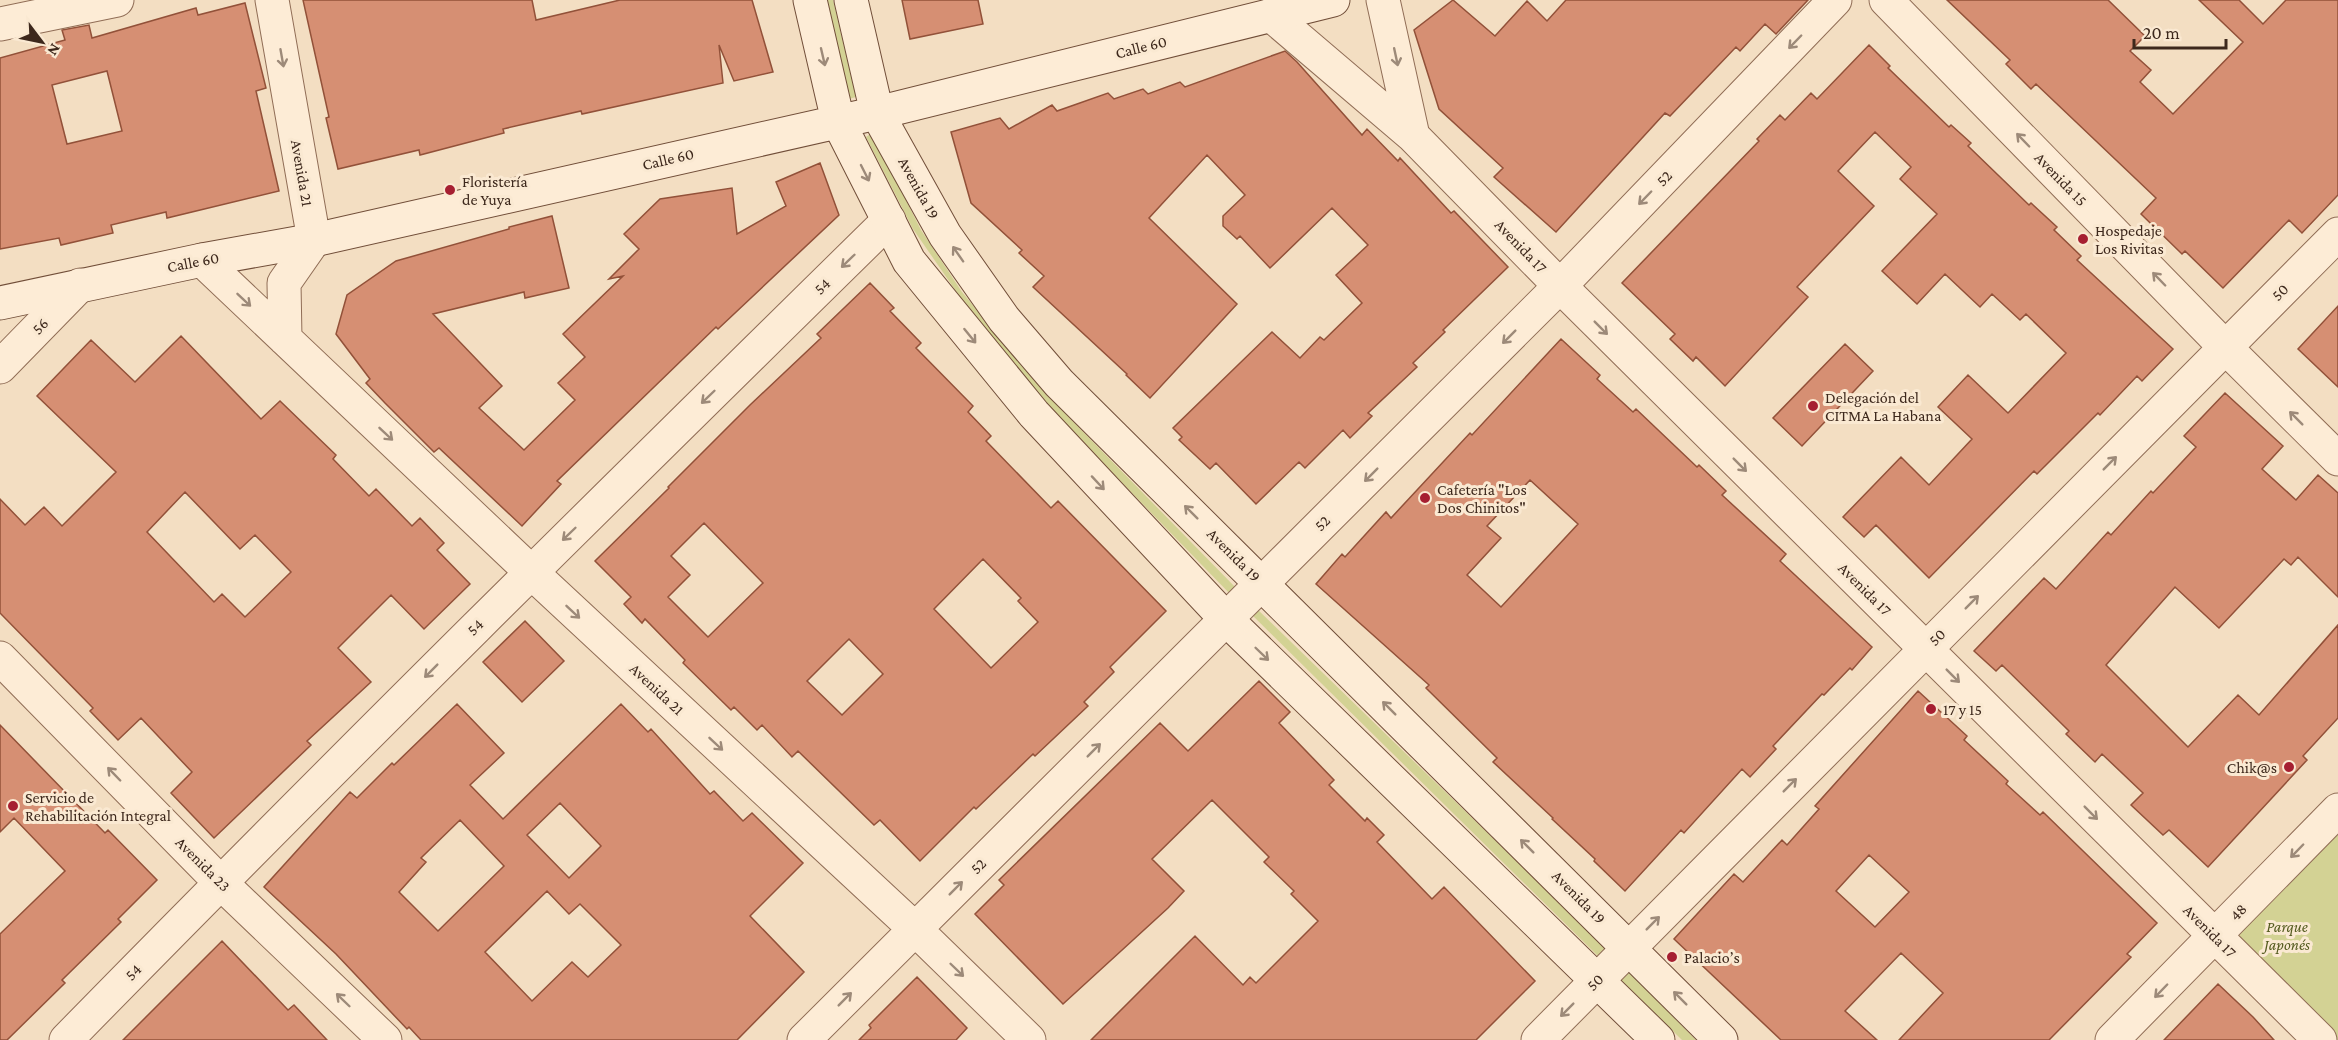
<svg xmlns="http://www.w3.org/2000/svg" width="2338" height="1040" font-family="'Crimson Pro',serif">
<rect width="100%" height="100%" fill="#f3dec2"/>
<path fill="#d3d294" d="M 826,0 L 833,0 L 856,97 L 849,99 Z
M 872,133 L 921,230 L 962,292 L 1050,398 L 1238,590 L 1232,596 L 1060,419 L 960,297 L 913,229 L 866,137 Z
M 1254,606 L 1609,951 L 1601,959 L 1249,612 Z
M 2338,810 L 2338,1040 L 2320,1040 L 2215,936 Z
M 1625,967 L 1696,1040 L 1682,1040 L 1617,976 Z"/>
<path fill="#d68f73" stroke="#925139" stroke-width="1.5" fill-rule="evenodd" d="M 303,0 L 532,0 L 536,20 L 620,0 L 752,0 L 773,72 L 734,81 L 719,45 L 723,83 L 582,114 L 581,111 L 503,129 L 504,133 L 420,155 L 419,150 L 338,169 L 326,118 L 329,117 Z
M 902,0 L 978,0 L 983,24 L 910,39 Z
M 1453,0 L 1495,36 L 1527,1 L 1547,21 L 1566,0 L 1808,0 L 1776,34 L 1765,24 L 1740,51 L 1736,47 L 1670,116 L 1665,113 L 1556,232 L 1494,177 L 1503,168 L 1439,109 L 1414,30 Z
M 1947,0 L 2108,0 L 2145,36 L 2130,51 L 2151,70 L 2140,82 L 2173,114 L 2243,42 L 2199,0 L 2239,0 L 2263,24 L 2286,0 L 2338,0 L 2338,195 L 2302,233 L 2289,220 L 2223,288 L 2185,251 L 2182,254 L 2141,214 L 2156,198 L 2036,84 L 2031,89 L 2006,64 L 2010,60 Z
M 245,3 L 266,88 L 256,91 L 279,191 L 167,218 L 166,212 L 111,225 L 113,233 L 61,245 L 59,238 L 0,249 L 0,58 L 65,40 L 62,30 L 89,25 L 92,38 L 196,8 L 198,15 ZM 107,71 L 122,131 L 67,144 L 52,85 Z
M 1869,45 L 1890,66 L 1888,68 L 1949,127 L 1951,125 L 1971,143 L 1968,146 L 2029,205 L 2031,203 L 2057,227 L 2054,230 L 2081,256 L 2077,260 L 2173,349 L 2142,381 L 2137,376 L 2100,415 L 2098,413 L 2037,474 L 2034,471 L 1929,578 L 1876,525 L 1864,537 L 1843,517 L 1901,457 L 1929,485 L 1972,439 L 1938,407 L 1968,375 L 2008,413 L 2066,353 L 2026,314 L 2020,320 L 1992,294 L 1980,307 L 1945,274 L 1917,304 L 1882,271 L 1937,214 L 1900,179 L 1911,167 L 1875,132 L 1838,171 L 1874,206 L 1797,287 L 1808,297 L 1725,386 L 1696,357 L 1693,361 L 1670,339 L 1675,334 L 1622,283 L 1759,141 L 1757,139 L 1780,115 L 1785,120 L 1811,93 L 1817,99 Z
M 1285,51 L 1297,62 L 1362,135 L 1367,129 L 1398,161 L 1400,158 L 1451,213 L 1454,211 L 1508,267 L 1443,330 L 1445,332 L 1413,363 L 1417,367 L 1368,413 L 1372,416 L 1350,438 L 1343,430 L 1305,468 L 1299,462 L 1256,504 L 1216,463 L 1210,469 L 1179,440 L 1182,437 L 1173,428 L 1272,332 L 1300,358 L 1320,337 L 1324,340 L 1362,303 L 1336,275 L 1368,245 L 1332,208 L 1270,268 L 1240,236 L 1237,239 L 1223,226 L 1223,216 L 1245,195 L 1207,155 L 1149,218 L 1237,304 L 1150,398 L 1126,375 L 1127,374 L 1033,287 L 1044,276 L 1019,253 L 1022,250 L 971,203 L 951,132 L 1000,118 L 1009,129 L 1052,105 L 1057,111 L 1108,93 L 1114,99 L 1143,89 L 1148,94 L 1180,82 L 1185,87 Z
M 820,163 L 839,215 L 718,329 L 716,327 L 557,481 L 561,484 L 522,526 L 439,448 L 434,452 L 385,403 L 366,383 L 370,379 L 336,334 L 347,295 L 396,261 L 509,229 L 509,227 L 552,216 L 569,288 L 525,298 L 524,292 L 433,314 L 502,386 L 479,408 L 524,450 L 575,400 L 558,383 L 585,357 L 563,334 L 623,276 L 609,279 L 639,249 L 624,234 L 660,199 L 732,188 L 737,234 L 786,206 L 776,182 Z
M 870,283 L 894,308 L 890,311 L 921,343 L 916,348 L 973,406 L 968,412 L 991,436 L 986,441 L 1051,508 L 1058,501 L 1166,611 L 1110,667 L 1114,672 L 1084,702 L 1088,706 L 1035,756 L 1033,754 L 976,809 L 974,807 L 920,861 L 880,820 L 874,825 L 798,751 L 792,757 L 762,725 L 757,730 L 734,707 L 731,710 L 683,663 L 685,660 L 645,619 L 642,623 L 624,604 L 631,597 L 595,561 L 669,488 L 668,487 L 750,405 L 821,338 L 817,334 ZM 704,523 L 763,583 L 708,637 L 668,597 L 690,575 L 671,556 ZM 983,559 L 1021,598 L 1018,601 L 1038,622 L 991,668 L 934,609 ZM 849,639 L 883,674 L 842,715 L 807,681 Z
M 2338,306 L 2338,387 L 2298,349 Z
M 181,336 L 261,419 L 280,401 L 336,455 L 333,459 L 369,496 L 376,489 L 412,526 L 420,518 L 444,543 L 437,550 L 470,584 L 424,629 L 391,595 L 338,648 L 371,682 L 307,741 L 311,745 L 214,838 L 171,793 L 192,772 L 141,718 L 118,740 L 90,711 L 93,708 L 0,613 L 0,499 L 25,525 L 44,507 L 62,526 L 116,472 L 37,396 L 91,340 L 135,382 ZM 185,492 L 240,549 L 255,535 L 291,572 L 245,617 L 222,594 L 214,602 L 147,532 Z
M 1561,339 L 1600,375 L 1597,379 L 1633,412 L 1636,409 L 1697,467 L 1699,465 L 1726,491 L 1722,495 L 1786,554 L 1780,561 L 1872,647 L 1852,670 L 1850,668 L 1824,695 L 1822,694 L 1773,746 L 1776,749 L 1750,777 L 1742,769 L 1684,833 L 1681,830 L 1625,891 L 1594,861 L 1595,859 L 1552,819 L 1553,818 L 1493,762 L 1497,758 L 1426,688 L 1429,685 L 1316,584 L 1342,554 L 1345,557 L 1386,512 L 1391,518 L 1470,433 L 1472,435 ZM 1530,480 L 1578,524 L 1501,607 L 1467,575 L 1501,538 L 1487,526 Z
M 1845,344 L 1873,371 L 1802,446 L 1773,418 Z
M 2225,393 L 2283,446 L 2262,469 L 2296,500 L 2318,475 L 2338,493 L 2338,597 L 2298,557 L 2291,565 L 2284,559 L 2219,628 L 2175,587 L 2106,665 L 2188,747 L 2238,695 L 2259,715 L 2338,625 L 2338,718 L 2303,756 L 2307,760 L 2208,867 L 2169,830 L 2163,835 L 2131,805 L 2143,793 L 2102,754 L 2095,762 L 2066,734 L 2069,731 L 2002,665 L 1996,671 L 1974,651 L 2044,578 L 2056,589 L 2108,532 L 2111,535 L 2151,491 L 2153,493 L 2196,447 L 2184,436 Z
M 525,621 L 564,661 L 522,702 L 483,662 Z
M 1259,681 L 1290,712 L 1279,723 L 1334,780 L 1329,785 L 1365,821 L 1367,818 L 1384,835 L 1377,842 L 1432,899 L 1444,887 L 1535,981 L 1476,1040 L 1091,1040 L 1195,936 L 1243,985 L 1250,977 L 1256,983 L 1318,921 L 1291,894 L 1294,891 L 1264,862 L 1269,857 L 1212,800 L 1152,859 L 1184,891 L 1168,908 L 1063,1004 L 975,914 L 1004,885 L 999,880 L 1160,723 L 1188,751 Z
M 1918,691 L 1967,736 L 1964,740 L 2008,781 L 2006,784 L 2040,815 L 2043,812 L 2157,923 L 2127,954 L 2131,957 L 2049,1040 L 1899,1040 L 1943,993 L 1901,953 L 1845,1011 L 1877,1040 L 1781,1040 L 1674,939 L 1734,874 L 1743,882 L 1782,840 L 1787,845 L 1819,809 L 1815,806 ZM 1869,855 L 1909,892 L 1875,927 L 1836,891 Z
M 457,704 L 504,753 L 470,785 L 503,819 L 621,704 L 648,732 L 651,729 L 710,794 L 714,791 L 743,821 L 752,813 L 803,863 L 750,916 L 804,972 L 737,1040 L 421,1040 L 409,1027 L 407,1029 L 336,954 L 264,887 L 350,792 L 357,798 L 392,763 L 394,765 ZM 560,803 L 601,846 L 569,878 L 527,835 ZM 460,820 L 504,866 L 438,931 L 399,892 L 426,862 L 421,858 ZM 547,891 L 569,914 L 580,904 L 621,945 L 588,977 L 572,962 L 532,1001 L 485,952 Z
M 0,725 L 105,833 L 108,830 L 157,880 L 118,919 L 121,922 L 62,980 L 65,983 L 7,1040 L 0,1040 L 0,934 L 65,871 L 14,818 L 0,832 Z
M 222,941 L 288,1010 L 294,1005 L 327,1040 L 123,1040 Z
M 917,977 L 967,1028 L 956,1040 L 859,1040 L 871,1028 L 869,1025 Z
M 2218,984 L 2253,1017 L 2274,1040 L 2164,1040 Z"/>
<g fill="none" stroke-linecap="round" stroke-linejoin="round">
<g stroke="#906d56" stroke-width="35">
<path id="street" d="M 272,0 L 314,240 L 284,283 L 285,339
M 1383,0 L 1413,136 L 1560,286 L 2320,1040
M 1886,0 L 2225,347 L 2338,459
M 1271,15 L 1413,136
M 0,24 L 117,0
M 202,260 L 531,572 L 915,929 L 1029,1040
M 0,367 L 80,285
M 0,658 L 220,882 L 385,1040
M 66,1040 C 337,763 613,491 889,220
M 804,1040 L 1560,286 L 1835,0
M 1538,1040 L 2338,234
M 2112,1040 L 2338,810"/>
</g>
<g stroke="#714e39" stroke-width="35">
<path id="secondary" d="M 810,0 L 838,121 L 909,261 L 1034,414 L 1225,618 L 1658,1040
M 851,0 L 877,113 L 945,235 L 1004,319 L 1059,383 L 1721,1040
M 0,303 L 202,260 L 314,240 L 877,113 L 1333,0"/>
</g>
<use href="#street" stroke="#fdecd6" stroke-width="33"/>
<use href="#secondary" stroke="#fdecd6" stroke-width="33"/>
</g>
<defs><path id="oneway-shaft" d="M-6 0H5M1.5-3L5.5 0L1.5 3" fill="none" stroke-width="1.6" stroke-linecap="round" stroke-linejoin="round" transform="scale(1.5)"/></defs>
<g stroke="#9d8a79">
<use href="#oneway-shaft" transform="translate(1795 42) rotate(134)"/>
<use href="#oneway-shaft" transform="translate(823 57) rotate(77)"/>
<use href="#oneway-shaft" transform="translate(1396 57) rotate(78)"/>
<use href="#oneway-shaft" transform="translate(282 58) rotate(80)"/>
<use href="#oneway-shaft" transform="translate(2023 140) rotate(-134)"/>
<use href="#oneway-shaft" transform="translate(865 173) rotate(63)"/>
<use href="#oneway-shaft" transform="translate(1645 198) rotate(134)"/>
<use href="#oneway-shaft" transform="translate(958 254) rotate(-125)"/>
<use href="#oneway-shaft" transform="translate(848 261) rotate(136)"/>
<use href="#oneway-shaft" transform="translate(2159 279) rotate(-134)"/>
<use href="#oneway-shaft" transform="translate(244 300) rotate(43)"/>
<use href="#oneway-shaft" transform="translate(1601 328) rotate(45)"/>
<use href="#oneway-shaft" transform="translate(970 336) rotate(51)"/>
<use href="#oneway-shaft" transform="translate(1509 337) rotate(135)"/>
<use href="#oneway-shaft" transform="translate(708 397) rotate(136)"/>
<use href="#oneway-shaft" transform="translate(2296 418) rotate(-135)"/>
<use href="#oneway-shaft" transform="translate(386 434) rotate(43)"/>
<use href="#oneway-shaft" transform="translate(2110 463) rotate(-45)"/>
<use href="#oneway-shaft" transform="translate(1740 465) rotate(45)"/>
<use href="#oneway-shaft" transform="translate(1371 475) rotate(135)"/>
<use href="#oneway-shaft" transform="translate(1098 483) rotate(47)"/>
<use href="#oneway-shaft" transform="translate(1191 512) rotate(-135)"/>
<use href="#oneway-shaft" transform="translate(569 534) rotate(136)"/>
<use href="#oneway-shaft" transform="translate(1972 602) rotate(-45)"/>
<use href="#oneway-shaft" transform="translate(573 612) rotate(43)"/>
<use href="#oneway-shaft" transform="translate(1262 654) rotate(44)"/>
<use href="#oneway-shaft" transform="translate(431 671) rotate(135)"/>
<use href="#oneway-shaft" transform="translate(1953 676) rotate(45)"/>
<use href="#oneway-shaft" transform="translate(1389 708) rotate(-135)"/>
<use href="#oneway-shaft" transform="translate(716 744) rotate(43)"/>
<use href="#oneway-shaft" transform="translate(1094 750) rotate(-45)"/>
<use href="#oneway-shaft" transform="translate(114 774) rotate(-134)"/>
<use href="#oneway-shaft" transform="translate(1790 785) rotate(-45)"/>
<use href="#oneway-shaft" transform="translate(2091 813) rotate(45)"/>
<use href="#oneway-shaft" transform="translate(1527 846) rotate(-135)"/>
<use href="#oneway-shaft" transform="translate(2297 851) rotate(134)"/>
<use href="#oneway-shaft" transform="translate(956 888) rotate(-45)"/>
<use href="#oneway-shaft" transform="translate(1653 923) rotate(-45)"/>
<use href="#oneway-shaft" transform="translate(957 970) rotate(44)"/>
<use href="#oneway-shaft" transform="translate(2161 991) rotate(134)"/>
<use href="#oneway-shaft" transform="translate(1680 998) rotate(-135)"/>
<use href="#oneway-shaft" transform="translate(845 999) rotate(-45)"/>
<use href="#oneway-shaft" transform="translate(343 1000) rotate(-136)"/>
<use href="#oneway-shaft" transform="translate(1567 1010) rotate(135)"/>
</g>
<g fill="#a61f31" stroke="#fae9d2" stroke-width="2">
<circle cx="450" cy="190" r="6"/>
<circle cx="2083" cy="239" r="6"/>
<circle cx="1813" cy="406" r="6"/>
<circle cx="1425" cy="498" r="6"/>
<circle cx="1931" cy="709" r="6"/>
<circle cx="2289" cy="767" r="6"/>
<circle cx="13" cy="806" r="6"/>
<circle cx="1672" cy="957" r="6"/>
</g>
<g text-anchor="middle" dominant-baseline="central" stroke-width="6" stroke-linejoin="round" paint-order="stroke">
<g font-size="16" fill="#3d281c" stroke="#fae9d2">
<text transform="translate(1141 47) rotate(-14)">Calle 60</text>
<text transform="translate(668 159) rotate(-13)">Calle 60</text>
<text transform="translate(302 173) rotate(80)">Avenida 21</text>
<text transform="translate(1664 178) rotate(-46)">52</text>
<text transform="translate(2061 179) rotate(46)">Avenida 15</text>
<text transform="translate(919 188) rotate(61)">Avenida 19</text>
<text transform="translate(1521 246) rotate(46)">Avenida 17</text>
<text transform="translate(193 262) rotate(-11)">Calle 60</text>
<text transform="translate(822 286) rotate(-44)">54</text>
<text transform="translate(2280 292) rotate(-45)">50</text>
<text transform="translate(40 326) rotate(-46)">56</text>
<text transform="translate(1322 523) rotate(-45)">52</text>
<text transform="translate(1234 555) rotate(45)">Avenida 19</text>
<text transform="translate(1865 589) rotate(45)">Avenida 17</text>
<text transform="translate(475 627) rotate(-45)">54</text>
<text transform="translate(1937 637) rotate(-45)">50</text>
<text transform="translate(657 689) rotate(43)">Avenida 21</text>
<text transform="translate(203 864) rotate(45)">Avenida 23</text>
<text transform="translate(978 866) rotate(-45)">52</text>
<text transform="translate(1579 897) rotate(45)">Avenida 19</text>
<text transform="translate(2238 912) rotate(-46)">48</text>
<text transform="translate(2210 931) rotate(45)">Avenida 17</text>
<text transform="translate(133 972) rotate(-46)">54</text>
<text transform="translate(1595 982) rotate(-45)">50</text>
</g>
<g font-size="16" fill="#3d281c" stroke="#fae9d2" text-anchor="start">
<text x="462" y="181">Floristería<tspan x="462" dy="18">de Yuya</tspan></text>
<text x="2095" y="230">Hospedaje<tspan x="2095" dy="18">Los Rivitas</tspan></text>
<text x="1825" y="397">Delegación del<tspan x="1825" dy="18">CITMA La Habana</tspan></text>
<text x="1437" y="489">Cafetería "Los<tspan x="1437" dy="18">Dos Chinitos"</tspan></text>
<text x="1943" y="709">17 y 15</text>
<text x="2277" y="767" text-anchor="end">Chik@s</text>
<text x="25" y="797">Servicio de<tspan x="25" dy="18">Rehabilitación Integral</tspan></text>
<text x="1684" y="957">Palacio’s</text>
</g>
<g font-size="16" font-style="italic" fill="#555c20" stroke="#fae9d2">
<text x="2287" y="926">Parque<tspan x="2287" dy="18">Japonés</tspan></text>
</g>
</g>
<g transform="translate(42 42) rotate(122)" stroke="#fae9d2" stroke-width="4.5" paint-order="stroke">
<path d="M0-4.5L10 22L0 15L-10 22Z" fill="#3d281c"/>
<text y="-9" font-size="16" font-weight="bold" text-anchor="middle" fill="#3d281c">N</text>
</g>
<path d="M2134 39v9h92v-9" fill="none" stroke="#3d281c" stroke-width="3"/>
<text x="2143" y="39" font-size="18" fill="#3d281c" stroke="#fae9d2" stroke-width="4.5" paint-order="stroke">20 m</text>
</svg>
